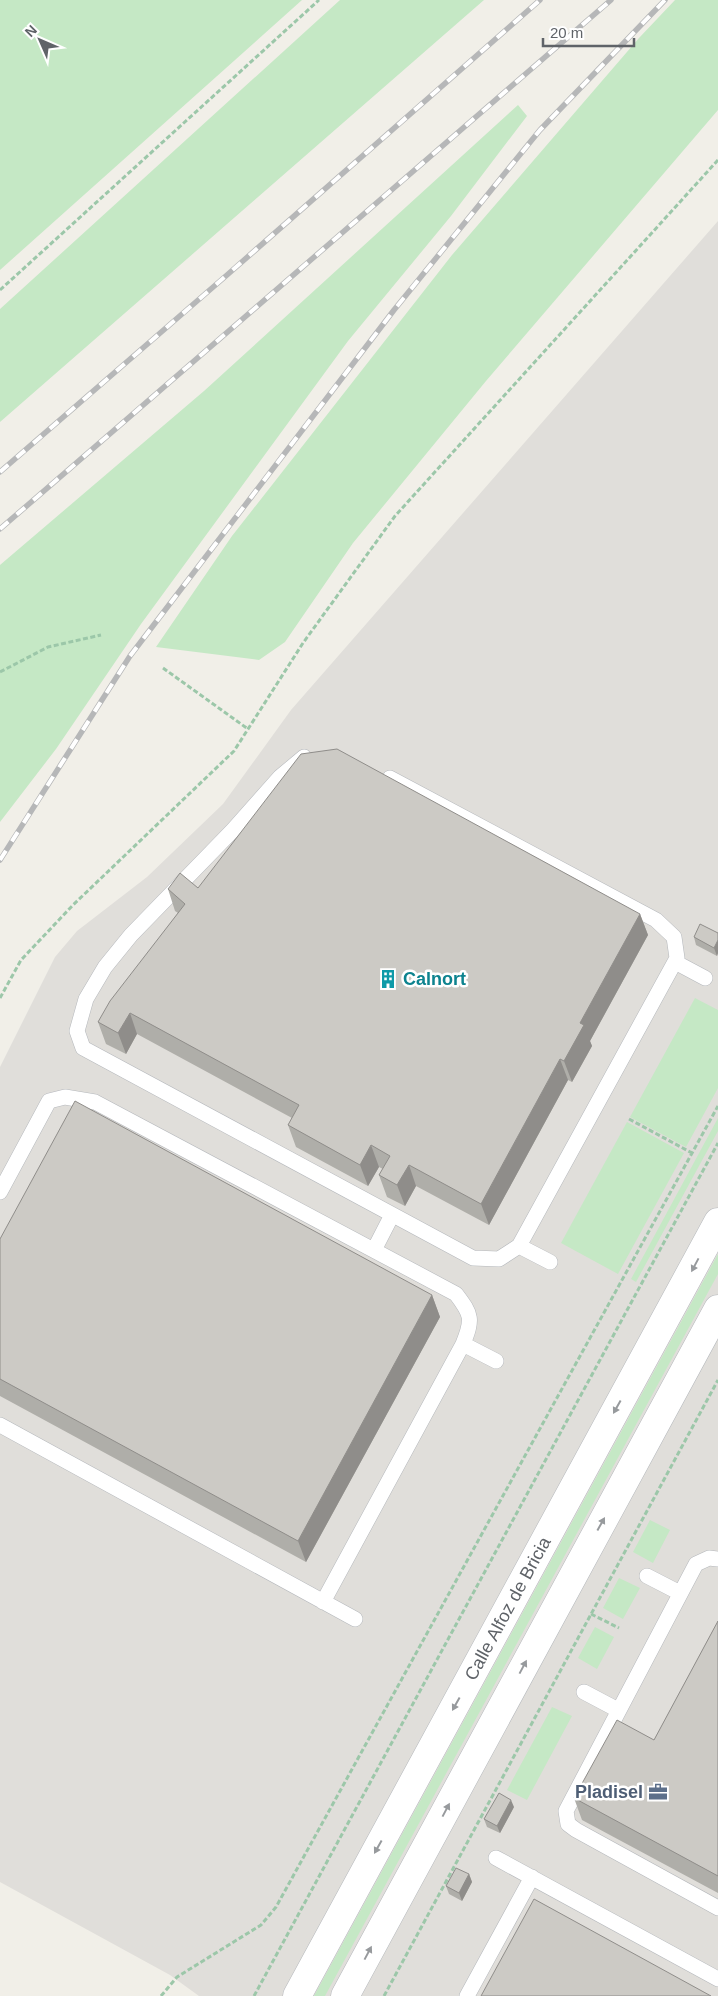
<svg xmlns="http://www.w3.org/2000/svg" width="718" height="1996" font-family="Arial,sans-serif">
<rect width="100%" height="100%" fill="#f1efe8"/>
<path fill="#e0deda" d="M 718,221 L 718,1996 L 199,1996 L 170,1975 L 0,1882 L 0,1067 L 55,957 L 77,931 L 147,877 L 223,804 L 291,710 Z"/>
<path fill="#c5e8c5" d="M 0,0 L 302,0 L 0,270 Z
M 340,0 L 484,0 L 0,422 L 0,309 Z
M 675,0 L 718,0 L 718,110 L 486,381 L 353,543 L 285,642 L 259,660 L 156,647 L 232,536 L 452,255 L 639,38 Z
M 518,105 L 527,116 L 451,216 L 348,341 L 141,624 L 56,749 L 0,822 L 0,565 L 204,391 Z
M 695,998 L 718,1010 L 718,1088 L 686,1147 L 630,1117 Z
M 718,1118 L 718,1131 L 636,1282 L 631,1279 Z
M 627,1122 L 684,1153 L 618,1274 L 561,1243 Z
M 718,1254 L 718,1274 L 325,1996 L 314,1996 Z
M 650,1520 L 670,1530 L 653,1563 L 633,1552 Z
M 619,1578 L 640,1588 L 623,1619 L 603,1608 Z
M 595,1627 L 614,1637 L 597,1669 L 578,1658 Z
M 552,1707 L 572,1716 L 527,1800 L 507,1790 Z"/>
<g fill="none" stroke-linecap="round" stroke-linejoin="round">
<g stroke="#b5b8bc" stroke-width="16">
<path id="service" d="M 304,757 L 280,777 L 233,830 L 131,935 L 105,967 L 86,999 L 77,1031 L 83,1048 L 473,1258 L 499,1259 L 519,1246 L 550,1262
M 390,778 L 656,920 L 674,937 L 677,958 L 519,1246
M 675,962 L 705,978
M 0,1192 L 49,1101 L 65,1097 L 95,1102 L 456,1294 C 472,1315 473,1319 463,1344 L 323,1602
M 374,1250 L 392,1215
M 463,1344 L 496,1361
M 0,1425 L 355,1619
M 718,1559 L 709,1558 L 696,1564 L 566,1811 L 568,1824 L 576,1830 L 718,1908
M 647,1576 L 680,1593
M 584,1692 L 618,1710
M 496,1858 L 718,1979
M 467,1996 L 532,1877"/>
</g>
<g stroke="#b5b8bc" stroke-width="29">
<g id="minor">
<path id="s1" d="M 297,1996 L 718,1222"/>
<path d="M 345,1996 L 718,1309"/>
</g>
</g>
<path stroke="#9cc7a9" stroke-width="3" stroke-dasharray="5 2.5" stroke-linecap="butt" d="M 0,290 L 319,0
M 163,668 L 248,729
M 0,672 L 48,647 L 101,635
M 0,998 L 21,960 L 73,905 L 234,751 L 303,643 L 395,516 L 718,160
M 629,1119 L 692,1153
M 591,1614 L 619,1628
M 161,1996 L 177,1977 L 261,1925 L 276,1907 L 718,1106
M 254,1996 L 718,1143
M 384,1996 L 718,1380"/>
<use href="#service" stroke="#fff" stroke-width="15"/>
<use href="#minor" stroke="#fff" stroke-width="28"/>
<g stroke="#b6b7b8" stroke-width="5.5">
<path id="rail" d="M 0,472 L 227,275 L 540,0
M 0,529 L 611,0
M 0,860 L 130,656 L 394,310 L 540,130 L 665,0"/>
</g>
<use href="#rail" stroke="#fff" stroke-width="4" stroke-dasharray="11" stroke-linecap="butt"/>
</g>
<path fill="#afaea9" d="M 198,888 L 640,914 L 648,935 L 590,1041 L 592,1046 L 572,1082 L 568,1080 L 489,1225 L 416,1186 L 405,1206 L 387,1197 L 379,1175 L 383,1169 L 379,1167 L 368,1186 L 296,1147 L 288,1125 L 292,1118 L 137,1034 L 126,1054 L 106,1044 L 98,1022 L 178,913 L 175,911 L 168,889 Z
M 718,933 L 718,953 L 717,956 L 696,945 L 694,937 Z
M 0,1239 L 432,1295 L 440,1317 L 306,1562 L 0,1396 Z
M 718,1621 L 718,1893 L 582,1820 L 574,1798 L 654,1740 Z
M 514,1807 L 500,1833 L 487,1827 L 484,1819 Z
M 469,1874 L 472,1882 L 462,1901 L 449,1894 L 446,1886 Z"/>
<path fill="#8f8d8a" d="M 640,914 L 648,935 L 590,1041 L 592,1046 L 572,1082 L 564,1061 L 580,1023 Z
M 718,940 L 718,953 L 717,956 L 714,948 Z
M 130,1013 L 137,1034 L 126,1054 L 118,1033 Z
M 560,1059 L 568,1080 L 489,1225 L 481,1204 Z
M 371,1145 L 379,1167 L 368,1186 L 360,1165 Z
M 409,1165 L 416,1186 L 405,1206 L 397,1185 Z
M 432,1295 L 440,1317 L 306,1562 L 298,1541 Z
M 511,1800 L 514,1807 L 500,1833 L 497,1826 Z
M 469,1874 L 472,1882 L 462,1901 L 459,1893 Z"/>
<path fill="#cccac5" stroke="#8f8d8a" d="M 337,749 L 640,914 L 580,1023 L 584,1025 L 564,1061 L 560,1059 L 481,1204 L 409,1165 L 397,1185 L 379,1175 L 390,1156 L 371,1145 L 360,1165 L 288,1125 L 299,1105 L 130,1013 L 118,1033 L 98,1022 L 110,1001 L 185,904 L 168,889 L 180,873 L 198,888 L 301,754 Z
M 700,924 L 718,933 L 718,940 L 714,948 L 694,937 Z
M 75,1101 L 432,1295 L 298,1541 L 0,1379 L 0,1239 Z
M 718,1621 L 718,1876 L 574,1798 L 617,1720 L 654,1740 Z
M 499,1793 L 511,1800 L 497,1826 L 484,1819 Z
M 456,1868 L 469,1874 L 459,1893 L 446,1886 Z
M 534,1899 L 711,1996 L 481,1996 Z"/>
<defs><path id="oneway-solid" d="M-6-.8H1V-3.2L6.5 0L1 3.2V.8H-6Z" transform="scale(1.25)"/></defs>
<g fill="#979a9d">
<use href="#oneway-solid" transform="translate(695 1265) rotate(118)"/>
<use href="#oneway-solid" transform="translate(617 1407) rotate(119)"/>
<use href="#oneway-solid" transform="translate(601 1524) rotate(-61)"/>
<use href="#oneway-solid" transform="translate(523 1667) rotate(-62)"/>
<use href="#oneway-solid" transform="translate(456 1704) rotate(119)"/>
<use href="#oneway-solid" transform="translate(446 1810) rotate(-62)"/>
<use href="#oneway-solid" transform="translate(378 1847) rotate(119)"/>
<use href="#oneway-solid" transform="translate(368 1953) rotate(-62)"/>
</g>
<defs>
<g id="building-bare" transform="scale(1.5)"><path d="M-4-6H4V6H1V3H-1V6H-4ZM-2.5-4.3h1.7v1.8h-1.7ZM.8-4.3h1.7v1.8H.8ZM-2.5-1h1.7V.8h-1.7ZM.8-1h1.7V.8H.8Z" fill="#0f9aa8" stroke="#fff" stroke-width="2.5" paint-order="stroke"/></g>
<g id="office-bare" transform="scale(1.5)"><path d="M-6-3h4V-5.5h4V-3h4V5H-6ZM-1-4.5V-3h2v-1.5ZM-6 0V1H6V0Z" fill="#5c6f8a" stroke="#fff" stroke-width="2.5" paint-order="stroke"/></g>
</defs>
<g fill-rule="evenodd">
<use href="#building-bare" x="388" y="979"/>
<use href="#office-bare" x="658" y="1792"/>
</g>
<g text-anchor="middle" dominant-baseline="central" stroke-width="5" stroke-linejoin="round" paint-order="stroke">
<g font-size="18" font-weight="bold" fill="#0d838f" stroke="#fff" text-anchor="start">
<text x="403" y="979">Calnort</text>
</g>
<g font-size="18" fill="#5f6368" stroke="#fff">
<text stroke="none"><textPath href="#s1" startOffset="441">Calle Alfoz de Bricia</textPath></text>
</g>
<g font-size="18" font-weight="bold" fill="#4e5e75" stroke="#fff" text-anchor="end">
<text x="643" y="1792">Pladisel</text>
</g>
</g>
<g transform="translate(40 40) rotate(315)" stroke="#ffffff" stroke-width="4" paint-order="stroke">
<path d="M0-4L9 19L0 12L-9 19Z" fill="#5f6368"/>
<text y="-8" font-size="14" font-weight="bold" text-anchor="middle" fill="#5f6368">N</text>
</g>
<path d="M543 38v8h91v-8" fill="none" stroke="#5f6368" stroke-width="2.5"/>
<text x="550" y="38" font-size="15" fill="#5f6368" stroke="#ffffff" stroke-width="4" paint-order="stroke">20 m</text>
</svg>
